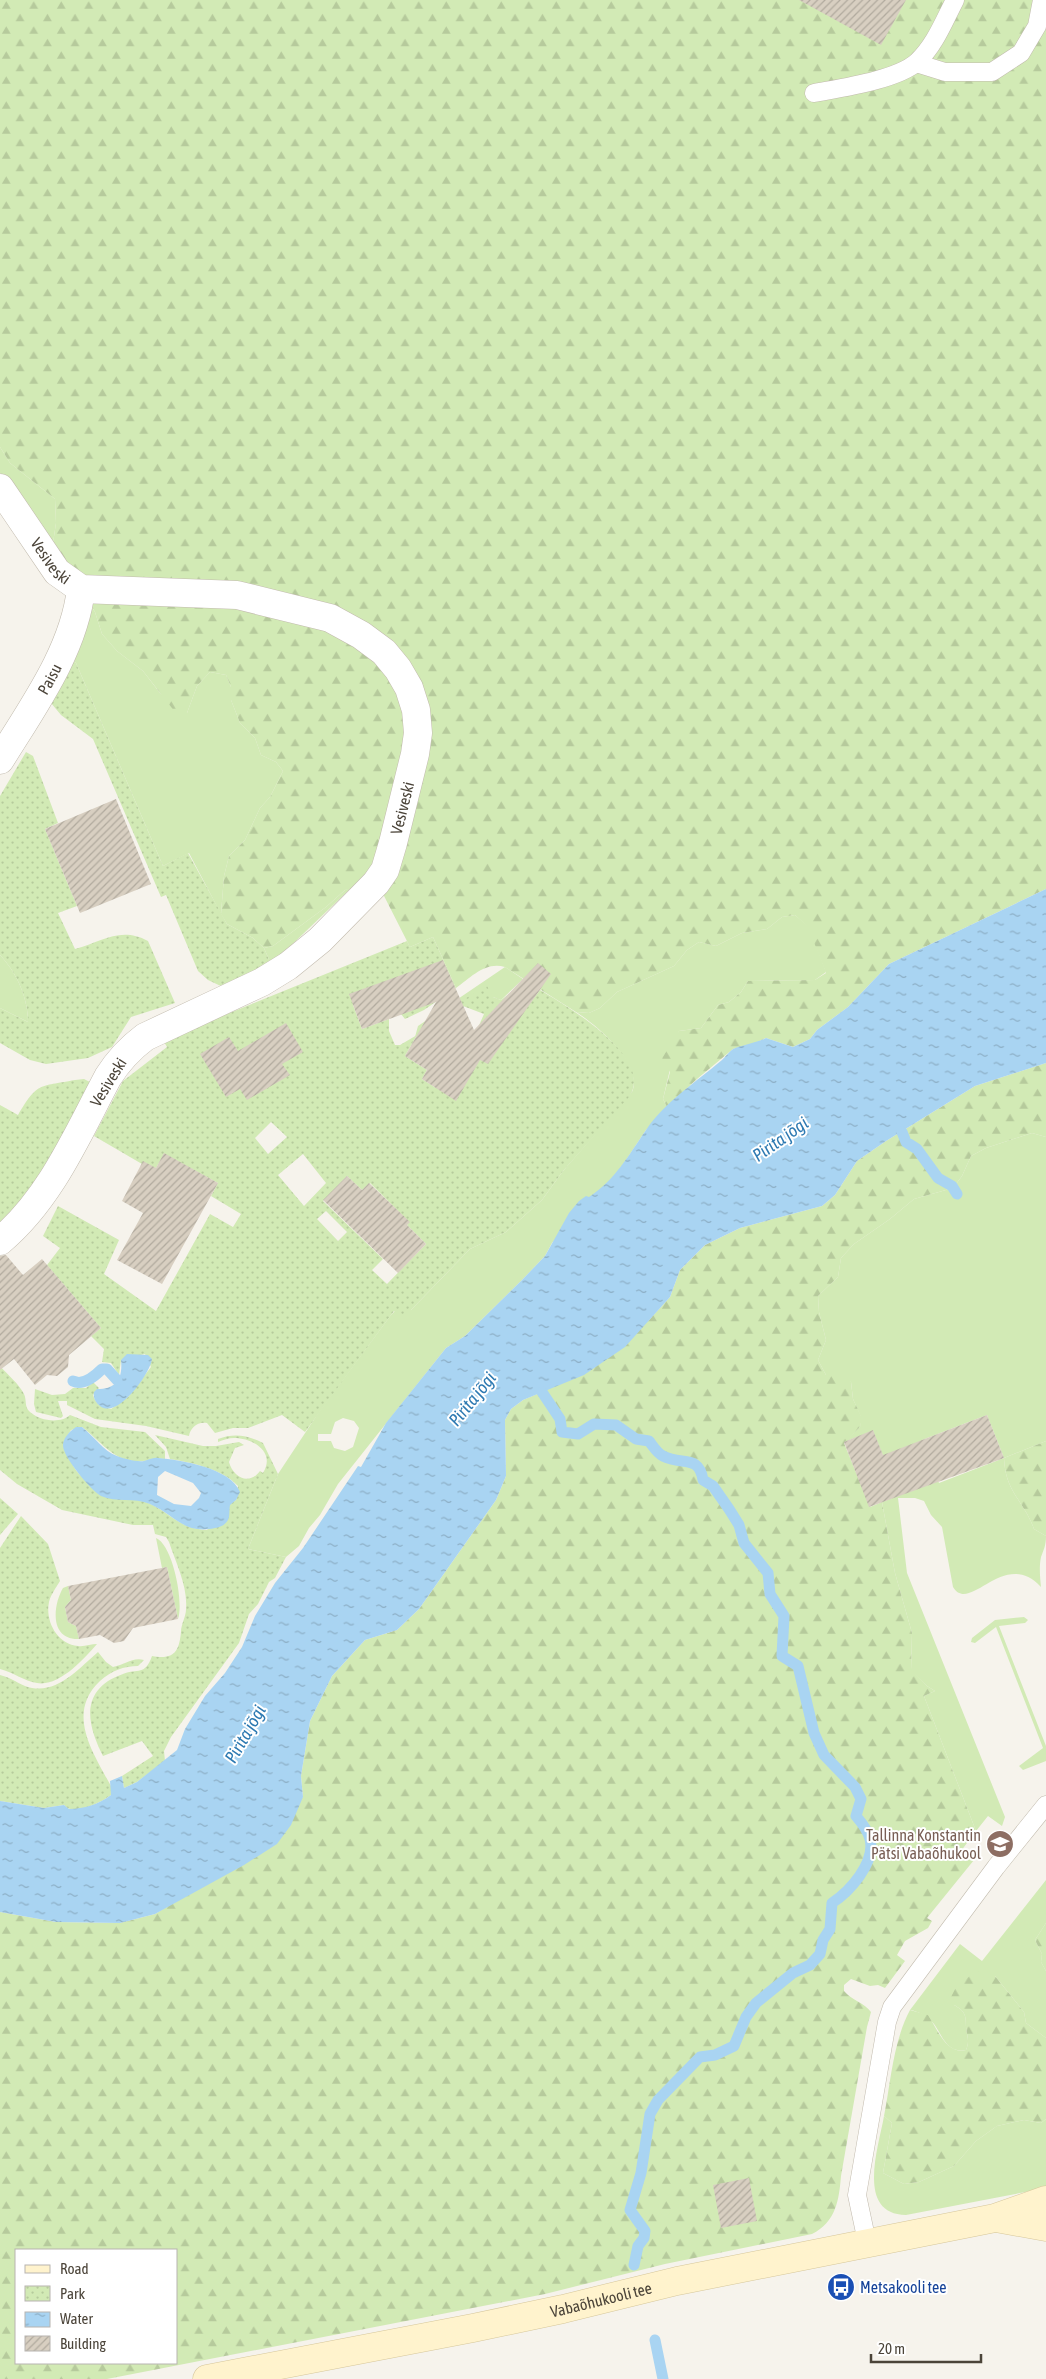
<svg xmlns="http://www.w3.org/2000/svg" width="1046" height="2379" font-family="'Asap Condensed',sans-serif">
<defs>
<pattern id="forest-firs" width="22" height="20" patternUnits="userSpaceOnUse" patternTransform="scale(1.25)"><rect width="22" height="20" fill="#d2eab5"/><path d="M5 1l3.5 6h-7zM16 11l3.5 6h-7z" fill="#b6ca9c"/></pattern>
<pattern id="park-dots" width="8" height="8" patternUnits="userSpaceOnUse" patternTransform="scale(1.25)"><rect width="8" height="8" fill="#d2eab5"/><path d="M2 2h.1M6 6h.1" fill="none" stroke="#b6ca9c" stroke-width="1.8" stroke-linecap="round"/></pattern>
<pattern id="water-ripples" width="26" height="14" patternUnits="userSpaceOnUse" patternTransform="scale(1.25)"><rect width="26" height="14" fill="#a9d4f2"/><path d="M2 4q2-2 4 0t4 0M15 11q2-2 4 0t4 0" fill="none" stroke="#8caec5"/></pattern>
<pattern id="building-hatch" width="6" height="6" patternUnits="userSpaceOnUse" patternTransform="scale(1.25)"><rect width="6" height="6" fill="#d8cfc1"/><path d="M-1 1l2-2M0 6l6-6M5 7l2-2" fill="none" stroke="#b1aa9e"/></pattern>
</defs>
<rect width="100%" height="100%" fill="#f6f3ec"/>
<path fill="#d2eab5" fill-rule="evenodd" d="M 0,447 L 10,463 L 55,499 L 56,523 L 53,543 L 0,473 Z
M 91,606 L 95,612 L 102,634 L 117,651 L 143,671 L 160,693 L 187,713 L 197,686 L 210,672 L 226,675 L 231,687 L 231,700 L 240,723 L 255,738 L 261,755 L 276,762 L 283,771 L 270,797 L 260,808 L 245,840 L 229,856 L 224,876 L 221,914 L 189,853 L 163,866 L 76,663 L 71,658 Z
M 351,888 L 279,957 L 270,962 L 264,948 L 273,946 L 326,907 L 345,890 Z
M 795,915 L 809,927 L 826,972 L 815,980 L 748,981 L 741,992 L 729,1002 L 718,1005 L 701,1028 L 679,1031 L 663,1099 L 667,1107 L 646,1130 L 620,1169 L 603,1188 L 589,1198 L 552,1243 L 545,1256 L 522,1280 L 465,1336 L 446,1348 L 338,1484 L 320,1515 L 309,1528 L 299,1546 L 286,1557 L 248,1549 L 278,1474 L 319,1412 L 391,1315 L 395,1311 L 411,1310 L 470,1249 L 506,1232 L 542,1200 L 563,1171 L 632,1092 C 644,1065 597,1025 576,1012 L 589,1013 L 600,1008 L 617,992 L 674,966 L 687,950 L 699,942 L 716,946 L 742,933 L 767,929 L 782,917 ZM 343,1418 L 354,1421 L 359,1428 L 353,1447 L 345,1451 L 334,1448 L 331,1441 L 318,1441 L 318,1434 L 331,1434 L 335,1422 Z
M 0,955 C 17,973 28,998 28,1022 L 0,1008 Z
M 505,967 L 523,979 L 501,1000 L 493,997 L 463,1006 L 415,1037 L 418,1026 Z
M 1032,1133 L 1046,1137 L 1046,1441 L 1004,1458 C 1005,1492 1024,1501 1034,1529 L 1046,1536 C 1046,1545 1044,1549 1041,1557 C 1039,1566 1040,1577 1041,1587 C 1004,1547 970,1615 953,1587 L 942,1527 L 931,1515 L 924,1501 L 915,1498 L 898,1498 L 907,1573 L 1005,1817 L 1002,1826 L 988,1816 L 976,1831 L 924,1696 L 935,1691 L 927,1686 L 911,1670 L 912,1633 L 895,1573 L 882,1502 L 899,1495 L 873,1431 L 844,1442 L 860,1427 L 861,1417 L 853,1399 L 851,1382 L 826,1375 L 818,1360 L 826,1340 L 819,1312 L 818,1296 L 838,1277 L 841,1258 L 854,1244 L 890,1219 L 914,1199 L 953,1188 L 962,1176 L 971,1156 L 986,1148 ZM 987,1415 L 1004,1458 L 939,1483 L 922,1440 Z
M 156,1538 C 173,1545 184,1603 178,1619 L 167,1567 L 162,1568 Z
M 68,1586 L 71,1600 L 65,1607 L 68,1622 L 76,1626 L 79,1639 C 49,1640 53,1605 63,1588 Z
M 1024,1617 L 1028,1620 L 1025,1623 L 999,1626 L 1046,1746 L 1046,1761 L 1023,1770 L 1019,1766 L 1043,1748 L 996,1627 L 975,1643 L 971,1642 L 972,1638 L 995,1620 Z
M 1046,1880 L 1046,1923 L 1035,1940 L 1042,1954 L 1041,1962 L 1046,1971 L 1046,2038 L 1026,2023 L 1024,2012 L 995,1976 L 954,2005 C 965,2011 966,2015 966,2027 C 967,2037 970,2040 966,2050 C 947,2054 942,2035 934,2024 C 929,2017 918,2011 910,2010 L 960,1944 L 982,1961 Z
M 884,2116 L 892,2123 L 883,2173 L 904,2184 L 919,2182 L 954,2166 L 976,2141 L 997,2126 L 1024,2120 L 1041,2123 L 1046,2119 L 1046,2188 L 906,2215 C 855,2214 879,2146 884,2116 Z"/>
<path fill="url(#forest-firs)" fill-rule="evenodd" d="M 0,0 L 1046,0 L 1046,889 L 889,964 L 848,1007 L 817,1030 L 810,1039 L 793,1047 L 766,1038 L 753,1044 L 733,1049 L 697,1079 L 667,1107 L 663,1099 L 670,1072 L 662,1058 L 679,1031 L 701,1028 L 718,1005 L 729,1002 L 741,992 L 748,981 L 815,980 L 826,973 L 808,927 L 795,915 L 782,917 L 767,929 L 742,933 L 716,946 L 699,942 L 687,950 L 674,966 L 617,992 L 600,1008 L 589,1013 L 576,1012 L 505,967 C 486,961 471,977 456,988 L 433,937 L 410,947 L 381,890 L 361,887 L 345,890 L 326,907 L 273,946 L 264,948 L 253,938 L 227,924 L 221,914 L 224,876 L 229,856 L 245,840 L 260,808 L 270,797 L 283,771 L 276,762 L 261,755 L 255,738 L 240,723 L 231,700 L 231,687 L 226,675 L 210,672 L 197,686 L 187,713 L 175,712 L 143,671 L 117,651 L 102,634 L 95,612 L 53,543 L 56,523 L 55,499 L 10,463 L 0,447 Z
M 1046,1063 L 1046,1137 L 1032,1133 L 986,1148 L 971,1156 L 962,1176 L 953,1188 L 914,1199 L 890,1219 L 854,1244 L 841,1258 L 838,1277 L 818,1296 L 819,1312 L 826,1340 L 818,1360 L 826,1375 L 843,1374 L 851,1382 L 853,1399 L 862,1418 L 860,1427 L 844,1443 L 870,1507 L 882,1502 L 895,1573 L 912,1633 L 911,1669 L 927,1686 L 935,1691 L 924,1696 L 976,1831 L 961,1851 L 974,1860 L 927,1918 L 932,1921 L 928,1928 L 905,1941 L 897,1955 L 905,1961 L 885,1988 L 878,1985 L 870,1986 L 851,1979 L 844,1985 L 844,1991 C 851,2000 865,2003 871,2012 L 867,2027 L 841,2176 C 839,2200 836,2222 812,2234 L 665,2264 L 545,2294 L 107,2379 L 0,2379 L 0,1912 L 56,1922 L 120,1923 L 155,1914 L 180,1899 L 303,1797 L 301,1776 L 310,1721 L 332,1676 L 365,1640 L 397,1630 L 419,1609 L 496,1500 L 506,1476 L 505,1420 L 511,1409 L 523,1400 L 542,1392 L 649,1320 L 670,1297 L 680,1270 L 705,1245 L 740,1228 L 822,1206 L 835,1195 L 857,1161 L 886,1141 L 975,1086 ZM 16,2250 L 176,2250 L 176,2363 L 16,2363 Z
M 1046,1441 L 1046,1536 L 1034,1529 C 1024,1501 1005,1492 1004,1458 Z
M 1046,1923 L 1046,1971 L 1041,1962 L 1042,1954 L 1035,1940 Z
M 975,1971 L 995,1976 L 1024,2012 L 1026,2023 L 1046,2038 L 1046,2119 L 1041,2123 L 1024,2120 L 997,2126 L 976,2141 L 954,2166 L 919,2182 L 904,2184 L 883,2173 L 892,2123 L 884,2116 C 891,2081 893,2042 910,2010 L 928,2015 C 937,2028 946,2055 966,2050 C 970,2040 967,2037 966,2027 C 966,2015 965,2011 954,2005 L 951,1997 L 955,1989 Z"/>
<path fill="url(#park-dots)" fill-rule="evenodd" d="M 71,658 L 76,663 L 163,866 L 188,853 L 227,924 L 253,938 L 264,948 L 270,962 L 225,988 L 208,980 L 198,971 L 166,895 L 161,897 L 93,739 L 61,715 L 51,703 Z
M 26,752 L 33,756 L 58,823 L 45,829 L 77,906 L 58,913 L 75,949 C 102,942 120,926 148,941 L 175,1003 L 131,1017 L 112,1047 L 88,1058 L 46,1064 L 30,1060 L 0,1043 L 0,1008 L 28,1022 C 28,998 17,973 0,955 L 0,796 Z
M 433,937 L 456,988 L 424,1010 L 405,1019 L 401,1014 L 369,998 L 353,1005 L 362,1029 L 389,1019 L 389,1031 L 395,1045 L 400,1045 L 417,1035 L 405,1056 L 427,1070 L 422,1079 L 436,1088 L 470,1046 L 484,1014 L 463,1006 L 461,1001 L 487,986 L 493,997 L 501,1000 L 509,994 L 527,1007 L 540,990 C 567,1006 656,1058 629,1097 L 563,1171 L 542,1200 L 506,1232 L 470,1249 L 411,1310 L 401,1317 L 394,1311 L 305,1432 L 282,1415 L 248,1428 L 233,1428 L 215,1433 L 207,1423 C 198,1421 190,1428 189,1436 L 146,1426 L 95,1419 L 67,1405 L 67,1401 L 58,1401 L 63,1416 L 61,1418 L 36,1412 L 34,1404 L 35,1389 L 52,1395 L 65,1394 L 73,1388 L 86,1388 L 93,1382 L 99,1388 L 93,1395 C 96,1405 101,1406 111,1409 L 128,1397 L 151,1367 L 145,1354 L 121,1360 L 119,1375 L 111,1363 L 102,1362 L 104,1349 L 91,1336 L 101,1328 L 47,1265 L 60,1248 L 43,1236 L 58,1206 L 119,1240 L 104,1274 L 156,1311 L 210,1214 L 233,1227 L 241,1214 L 211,1196 L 218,1183 L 164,1154 L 156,1168 L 142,1164 L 94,1136 L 123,1081 L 167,1047 L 163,1040 L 407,941 L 410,947 ZM 271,1122 L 287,1137 L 268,1154 L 255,1138 ZM 303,1154 L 326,1183 L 304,1206 L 278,1175 ZM 347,1176 L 362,1190 L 370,1183 L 409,1222 L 407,1225 L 426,1244 L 387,1284 L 372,1270 L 383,1259 L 323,1201 ZM 326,1211 L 347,1232 L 338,1241 L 317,1219 Z
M 75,1080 L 84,1079 L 90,1082 L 57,1155 L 0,1227 L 0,1105 L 18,1115 C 38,1082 38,1087 75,1080 Z
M 0,1366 C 8,1375 19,1384 24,1394 C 27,1400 24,1407 30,1412 C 40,1421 60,1424 70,1415 L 101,1427 L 145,1432 L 165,1451 L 165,1459 C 156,1457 150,1461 142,1461 C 115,1464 101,1441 82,1427 L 71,1430 L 64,1441 C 68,1454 72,1470 84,1478 C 103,1490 128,1495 148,1503 C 172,1513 177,1528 207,1530 L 230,1503 L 236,1500 L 238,1486 C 222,1469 193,1463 170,1459 L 166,1447 L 155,1435 L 203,1446 L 216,1446 L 239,1442 L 244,1445 L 235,1448 L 229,1462 C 233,1477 249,1486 260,1471 L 263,1473 C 276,1452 253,1438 234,1438 C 229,1438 223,1440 218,1442 L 218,1439 C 234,1433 247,1435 263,1443 L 278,1474 L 248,1549 L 286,1557 L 275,1578 L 269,1582 L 258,1604 L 249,1614 L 239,1643 L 171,1737 L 164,1751 L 165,1761 L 137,1782 L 124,1788 L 122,1776 L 153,1756 L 142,1741 L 103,1756 C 86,1723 80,1689 123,1674 C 138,1668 145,1676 152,1656 C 174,1660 179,1652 181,1632 C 181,1624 186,1617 186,1609 C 188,1587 176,1563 169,1542 L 166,1537 L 155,1534 L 153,1525 L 133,1525 L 62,1510 L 17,1484 L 0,1470 Z
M 0,1498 L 18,1514 L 0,1535 Z
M 21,1516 L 48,1544 L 60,1581 C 56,1588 51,1594 49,1602 C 45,1621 57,1644 78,1646 C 84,1647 91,1644 97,1644 C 84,1659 59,1687 37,1683 C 24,1681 13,1672 0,1669 L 0,1548 Z
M 98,1652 L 106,1662 L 113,1667 C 125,1665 132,1657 144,1660 L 138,1666 C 124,1666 111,1671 100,1681 C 65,1714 94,1754 112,1788 L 111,1795 C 102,1802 73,1817 64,1805 L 44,1808 L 0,1801 L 0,1675 C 9,1677 16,1682 25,1686 C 55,1697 77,1670 98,1652 Z"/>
<path fill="url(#water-ripples)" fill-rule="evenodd" d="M 1046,889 L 1046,1063 L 975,1086 L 886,1141 L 857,1161 L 835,1195 L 822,1206 L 740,1228 L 705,1245 L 680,1270 L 670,1297 L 625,1347 L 584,1375 L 523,1400 L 511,1409 L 505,1420 L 506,1476 L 496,1500 L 419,1609 L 397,1630 L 365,1640 L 332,1676 L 310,1721 L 301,1776 L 303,1797 L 291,1825 L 277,1844 L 244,1865 L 155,1914 L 120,1923 L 56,1922 L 0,1912 L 0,1801 L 44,1808 L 64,1805 L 69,1809 C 84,1809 99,1804 111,1795 L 110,1781 L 122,1776 L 124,1788 L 137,1782 L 177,1750 L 185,1729 L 205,1696 L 225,1673 L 242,1647 L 255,1616 L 275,1583 L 303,1548 L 358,1466 L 361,1467 L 386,1423 L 446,1348 L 465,1336 L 522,1280 L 545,1256 L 569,1213 L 579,1201 L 586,1196 L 589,1197 C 615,1180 628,1156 646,1130 C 665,1102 696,1082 722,1060 C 725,1057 729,1052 733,1049 C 741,1045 756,1043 766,1038 L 793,1047 L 810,1039 L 817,1030 L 848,1007 L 889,964 Z
M 127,1354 L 148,1355 L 152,1359 C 150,1374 117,1420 100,1406 C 95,1402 93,1398 94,1392 L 97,1389 C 116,1389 123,1379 121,1360 Z
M 76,1427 L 82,1427 C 94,1436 103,1451 117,1456 C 125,1459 136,1462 144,1461 C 149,1460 153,1457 158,1458 C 181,1460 231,1468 240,1492 L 236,1500 L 230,1505 C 229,1510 230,1516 228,1520 C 225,1525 221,1527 215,1528 C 184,1535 175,1515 150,1504 C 134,1497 116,1503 101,1496 C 92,1492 62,1456 63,1445 C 63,1438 70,1431 76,1427 ZM 165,1471 L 193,1483 L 201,1493 L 199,1498 L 191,1506 L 174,1504 L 157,1495 L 158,1477 Z"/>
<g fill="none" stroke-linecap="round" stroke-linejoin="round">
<path stroke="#a9d4f2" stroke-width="11" d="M 902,1132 L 906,1142 L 917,1149 L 938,1178 L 952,1186 L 957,1194
M 73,1381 C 83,1386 95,1376 102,1369 L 107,1369 L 117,1380
M 542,1392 L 560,1419 L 562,1432 L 578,1434 L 594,1424 L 616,1425 L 636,1439 L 649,1441 C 653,1446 657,1453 663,1456 C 682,1466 699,1454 703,1480 L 713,1486 L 729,1509 L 739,1525 L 744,1543 L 768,1573 L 770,1594 L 784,1616 L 782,1656 L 798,1666 L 814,1733 L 824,1755 L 855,1787 L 861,1799 L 856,1816 C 862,1823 868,1831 870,1839 C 876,1863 849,1892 832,1903 L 830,1929 L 823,1940 L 820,1954 L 810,1965 L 793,1973 L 756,2003 L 746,2017 L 734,2046 L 715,2055 L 700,2057 L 658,2100 L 650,2114 L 641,2173 L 630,2210 L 645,2231 L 644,2238 L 638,2246 L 634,2265
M 655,2340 L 663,2379"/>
</g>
<path fill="url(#building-hatch)" d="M 799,0 L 906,0 L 881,45 Z
M 116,799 L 151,884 L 80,913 L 45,829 Z
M 443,960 L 474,1030 L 538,963 L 551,974 L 488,1064 L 480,1060 L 456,1101 L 422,1079 L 427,1070 L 405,1056 L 436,1002 L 362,1029 L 349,994 Z
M 286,1023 L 303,1052 L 282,1064 L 290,1075 L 247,1100 L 240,1089 L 226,1097 L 200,1054 L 229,1037 L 238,1051 Z
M 164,1153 L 218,1183 L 162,1284 L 117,1260 L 143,1213 L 122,1201 L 143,1161 L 156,1168 Z
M 347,1176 L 362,1190 L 369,1183 L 410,1222 L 407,1225 L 426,1244 L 398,1273 L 323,1200 Z
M 6,1255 L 23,1275 L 42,1259 L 101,1328 L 69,1355 L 68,1367 L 57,1376 L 47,1375 L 35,1385 L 14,1359 L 0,1370 L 0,1256 Z
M 987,1415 L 1004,1458 L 869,1507 L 844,1442 L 873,1430 L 883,1455 Z
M 167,1567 L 178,1619 L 133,1628 L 124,1641 L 114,1643 L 100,1635 L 79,1639 L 76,1626 L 68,1622 L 65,1607 L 71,1600 L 68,1586 Z
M 749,2178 L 757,2221 L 721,2228 L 713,2185 Z"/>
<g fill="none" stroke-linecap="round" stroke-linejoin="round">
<g stroke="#c2bbae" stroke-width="19">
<path id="lane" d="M 916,63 L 945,72 L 992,72 L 1021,53 L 1037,26 L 1042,0
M 814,93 C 840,88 897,80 917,62 C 935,45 944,21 955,0
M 867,2242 L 857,2195 L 887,2022 L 892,2007 L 996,1867 L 1046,1805"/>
</g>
<g stroke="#c2bbae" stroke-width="29">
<g id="street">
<path id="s1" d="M 0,488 L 57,572 L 81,589 L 237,595 L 330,618 L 361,635 L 384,652 L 398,669 L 409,688 L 416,710 L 418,733 L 415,754 L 393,843 L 385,870 L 376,883 L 320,940 L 288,966 L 262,982 L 145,1037 C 129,1049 118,1061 108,1077 C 77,1135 51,1198 0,1241"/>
<path id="s2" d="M 0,760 C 32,708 74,651 81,589"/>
</g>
</g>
<g stroke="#d6c79b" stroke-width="29">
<g id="secondary">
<path d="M 996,2218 L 1046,2227"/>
<path id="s3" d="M 207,2379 L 473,2328 L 563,2309 L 677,2281 L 995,2218 L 1046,2200"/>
</g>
</g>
<use href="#lane" stroke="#fff" stroke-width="18"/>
<use href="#street" stroke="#fff" stroke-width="28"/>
<use href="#secondary" stroke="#fff3cd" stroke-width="28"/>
</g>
<defs>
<g id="school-disc" transform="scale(1.4375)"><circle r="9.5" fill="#8d6e63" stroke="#fff"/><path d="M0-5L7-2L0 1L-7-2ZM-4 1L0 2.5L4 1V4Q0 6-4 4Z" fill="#fff"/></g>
<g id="bus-disc" transform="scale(1.4375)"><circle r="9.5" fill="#1a4fb4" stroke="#fff"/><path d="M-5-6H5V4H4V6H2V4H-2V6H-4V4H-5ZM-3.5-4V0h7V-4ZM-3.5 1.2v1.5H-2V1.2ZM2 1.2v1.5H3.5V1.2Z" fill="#fff"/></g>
</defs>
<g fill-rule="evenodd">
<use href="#school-disc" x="1000" y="1844"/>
<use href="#bus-disc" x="841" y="2287"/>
</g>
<g text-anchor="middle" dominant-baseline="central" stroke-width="4" stroke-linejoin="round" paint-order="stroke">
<g font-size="16" fill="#4b4439" stroke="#fff">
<text stroke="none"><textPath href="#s1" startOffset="89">Vesiveski</textPath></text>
<text stroke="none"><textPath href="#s2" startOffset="95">Paisu</textPath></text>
<text transform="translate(402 808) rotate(-76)">Vesiveski</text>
<text transform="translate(108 1082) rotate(-58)">Vesiveski</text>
<text stroke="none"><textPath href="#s3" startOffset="402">Vabaõhukooli tee</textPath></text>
</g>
<g font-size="16" fill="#785e54" stroke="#fff" text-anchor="end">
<text x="981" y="1835">Tallinna Konstantin<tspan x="981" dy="18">Pätsi Vabaõhukool</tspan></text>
</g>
<g font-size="16" fill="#164399" stroke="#fff" text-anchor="start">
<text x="860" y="2287">Metsakooli tee</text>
</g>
<g font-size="18" font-style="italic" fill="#2e7ab2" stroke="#fff">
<text transform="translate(780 1139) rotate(-35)">Pirita jõgi</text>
<text transform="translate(472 1399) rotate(-51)">Pirita jõgi</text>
<text transform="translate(245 1734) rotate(-60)">Pirita jõgi</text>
</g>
</g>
<rect x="15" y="2249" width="162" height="115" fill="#ffffff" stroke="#b7b4b0"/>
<rect x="25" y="2265" width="25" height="8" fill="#fff3cd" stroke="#b7b4b0"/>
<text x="60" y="2274" font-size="15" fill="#4b4439">Road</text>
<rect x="25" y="2286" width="25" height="15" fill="url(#park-dots)" stroke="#b7b4b0"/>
<text x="60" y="2299" font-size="15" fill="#4b4439">Park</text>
<rect x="25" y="2312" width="25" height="15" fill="url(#water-ripples)" stroke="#b7b4b0"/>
<text x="60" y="2324" font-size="15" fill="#4b4439">Water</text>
<rect x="25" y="2336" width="25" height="15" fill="url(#building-hatch)" stroke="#b7b4b0"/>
<text x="60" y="2349" font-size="15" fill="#4b4439">Building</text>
<path d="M871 2354v8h110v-8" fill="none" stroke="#4b4439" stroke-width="2.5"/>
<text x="878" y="2354" font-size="15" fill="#4b4439" stroke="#ffffff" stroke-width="4" paint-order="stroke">20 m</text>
</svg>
